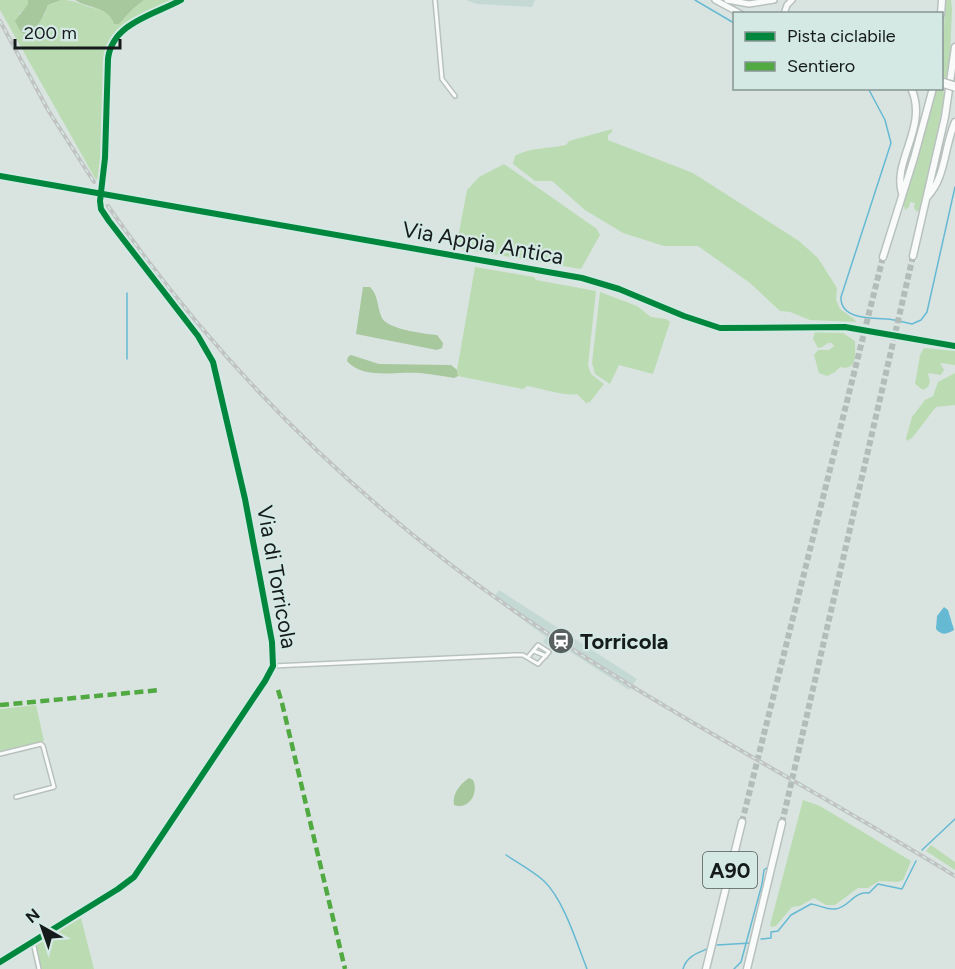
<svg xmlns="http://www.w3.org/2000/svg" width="955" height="969" font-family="Figtree,sans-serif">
<rect width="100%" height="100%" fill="#d9e4e1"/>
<path fill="#c5d9d4" d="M 466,0 L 535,0 L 532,7 L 477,4 Z
M 499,590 L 637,679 L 629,690 L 555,642 L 551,648 L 543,642 L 546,637 L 493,598 Z"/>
<path fill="#bbdcb2" d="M 0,0 L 28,0 L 29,4 L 19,14 L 31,33 L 45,14 L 48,5 C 52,4 57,1 61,0 C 71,0 76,2 84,5 C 98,11 107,7 114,24 L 119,24 C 126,16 135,6 144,0 L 172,0 C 152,10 122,19 110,39 C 107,45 106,52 105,58 L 100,176 L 96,180 L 0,10 Z
M 945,0 L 951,0 L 952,9 L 950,58 L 943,91 L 945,96 L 920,209 L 917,212 L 914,208 L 915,203 L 910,202 L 909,207 L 905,210 L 903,201 L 923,140 L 935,92 L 936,89 L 942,88 Z
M 612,129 L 612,132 L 608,135 L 608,140 L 693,173 L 799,241 L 818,258 L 837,288 L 836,300 L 840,309 L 854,319 L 856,322 L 810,320 L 790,312 L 780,311 L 750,283 L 698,246 L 664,246 L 623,233 L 585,210 L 552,181 L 535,181 L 513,164 L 515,156 C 531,147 548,149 566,145 L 569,141 Z
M 504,164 L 597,229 L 600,235 L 581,269 L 456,248 L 467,190 L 479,177 Z
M 475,267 L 534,277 L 536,280 L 596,291 L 588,365 L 591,374 L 604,384 L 590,402 L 586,403 L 577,394 C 567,397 540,388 527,386 L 523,389 L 458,376 L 457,370 Z
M 600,292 L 637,306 L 651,317 L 666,319 L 670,322 L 653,374 L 619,365 L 610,384 L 595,374 L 592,363 Z
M 815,332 L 843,333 L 855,341 C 855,353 858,372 840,367 L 835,372 L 827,376 L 819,373 L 814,355 L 818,350 L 829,350 L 834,346 L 832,343 L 828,343 L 822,347 L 818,348 L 813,339 Z
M 924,348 L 955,351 L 955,365 L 940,363 L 944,370 L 941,375 L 928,373 L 930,382 L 928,387 L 923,390 L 915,384 L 920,355 Z
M 955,373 L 955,405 L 936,407 L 912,438 L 907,441 L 906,438 L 912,417 L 925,400 L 933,396 L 938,382 Z
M 36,705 L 44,741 L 0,751 L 0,709 Z
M 803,800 L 820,806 L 911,861 L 903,880 L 898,882 L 879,881 L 868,888 L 858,888 L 835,905 L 826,905 L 814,898 L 800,906 L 792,907 L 776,926 L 772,927 L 770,925 Z
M 931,845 L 955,862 L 955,870 L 926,851 Z
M 81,918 L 94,969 L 41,969 L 35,943 Z"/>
<path fill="#a7c79d" d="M 28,0 L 61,0 L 48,5 C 44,16 36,31 26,35 L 21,32 L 15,21 L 28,4 Z
M 75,0 L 157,0 L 144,0 C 135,6 126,16 119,24 L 114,24 C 108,6 89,9 75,0 Z
M 363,287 L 370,287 C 379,296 377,308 382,318 C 387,329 425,334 437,335 L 443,343 L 442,348 L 437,350 L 356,334 Z
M 351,355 L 379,364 L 451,365 L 457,370 L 458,376 L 454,378 C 443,376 431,374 420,373 C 397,371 363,380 347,361 L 348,357 Z
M 469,778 L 473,780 C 479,793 469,810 454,805 C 452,794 460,784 469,778 Z"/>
<path fill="#66b9d3" d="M 944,607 L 948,610 L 954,630 C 947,634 942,636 936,629 L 937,616 Z"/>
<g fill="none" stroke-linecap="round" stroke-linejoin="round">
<path stroke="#66b9d3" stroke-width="1.5" d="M 695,0 L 734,23
M 868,88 L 885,120 L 891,143 L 841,297 C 840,320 873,318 888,319 C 896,320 904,322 912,324 L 921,320 L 927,312 L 955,187
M 127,293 L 127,359
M 922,850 L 955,819
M 506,855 C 518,863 533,871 544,881 C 564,900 577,944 587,969
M 761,939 L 771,938 L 771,932 L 778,931 L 791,915 L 811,904 C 820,905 826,910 835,909 C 849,908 853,891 869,893 L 878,884 L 902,889 L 916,861
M 717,945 L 750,943
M 683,969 C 686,957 697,953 707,949
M 734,969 L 741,962 L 762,884 L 764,870 L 768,867"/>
<path stroke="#b2bcb9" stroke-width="6" stroke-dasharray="6 3" stroke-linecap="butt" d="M 742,822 L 883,257
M 782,823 L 913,256"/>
<g stroke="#b8c1be" stroke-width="6">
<path id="minor" d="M 435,0 L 442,79 L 455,96
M 0,176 L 582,278 L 619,289 L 684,316 L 720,328 L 845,327 L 955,346
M 534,651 L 546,656
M 273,666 L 515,655 L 523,655 L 538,664 L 549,652 L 538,645 L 528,657
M 0,754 L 41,744 L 43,746 L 54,787 L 16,797
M 33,942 L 39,969"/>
</g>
<g stroke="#b8c1be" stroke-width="7">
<path id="tertiary" d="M 0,962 L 118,889 L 134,877 L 265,681 L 273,666 L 272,642 L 245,499 L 213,362 L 198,336 L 109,221 L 101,209 L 100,201 L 105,158 L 108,59 C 112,23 154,15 181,0"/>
</g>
<g stroke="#b8c1be" stroke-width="8">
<path id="primary" d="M 715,0 L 741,14
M 727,0 L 749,4 L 774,0
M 784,14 L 787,5 L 792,0"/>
</g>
<g stroke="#b8c1be" stroke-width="9">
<path id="motorway" d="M 941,14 L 942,0
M 902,193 C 892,161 929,126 911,88
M 928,196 C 946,176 944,147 955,122
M 913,256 L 945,117 L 955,47
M 883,257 L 914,158 L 933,88
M 706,969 L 742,822
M 747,969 L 782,823"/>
</g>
<use href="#minor" stroke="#f9fbfa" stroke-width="3"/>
<use href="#tertiary" stroke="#f9fbfa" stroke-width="4"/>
<use href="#primary" stroke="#f9fbfa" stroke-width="5"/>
<use href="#motorway" stroke="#f9fbfa" stroke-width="6"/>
<g stroke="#c0c3c2" stroke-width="4">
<path id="rail" d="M 0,21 L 48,110 L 94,182
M 108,206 C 218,364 354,500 513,610 C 655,707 809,786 955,876"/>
</g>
<use href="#rail" stroke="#d4e8e4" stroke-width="1.5" stroke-dasharray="4.5" stroke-linecap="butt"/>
<g stroke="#b8c1be" stroke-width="6" stroke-linecap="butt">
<path id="minor-bridge" d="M 942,80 L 955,84"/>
</g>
<g stroke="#b8c1be" stroke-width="8" stroke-linecap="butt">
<path id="primary-bridge" d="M 942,84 L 955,88"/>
</g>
<use href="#minor-bridge" stroke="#f9fbfa" stroke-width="3"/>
<use href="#primary-bridge" stroke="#f9fbfa" stroke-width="5"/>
<path stroke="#51a942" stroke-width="4.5" stroke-dasharray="9 4.5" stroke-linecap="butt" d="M 278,690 L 282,703 L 345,969
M 0,705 L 160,690"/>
<g stroke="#d4e8e4" stroke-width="10">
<path id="cycleway" d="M 0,176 L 582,278 L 619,289 L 684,316 L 720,328 L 845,327 L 955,346
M 0,962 L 118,889 L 134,877 L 265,681 L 273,666 L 272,642 L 245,499 L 213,362 L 198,336 L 109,221 L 101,209 L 100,201 L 105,158 L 108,59 C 112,23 154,15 181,0"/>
</g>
<use href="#cycleway" stroke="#00873e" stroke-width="6"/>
</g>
<defs>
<g id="station-disc" transform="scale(1.35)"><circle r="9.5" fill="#596160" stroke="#d4e8e4"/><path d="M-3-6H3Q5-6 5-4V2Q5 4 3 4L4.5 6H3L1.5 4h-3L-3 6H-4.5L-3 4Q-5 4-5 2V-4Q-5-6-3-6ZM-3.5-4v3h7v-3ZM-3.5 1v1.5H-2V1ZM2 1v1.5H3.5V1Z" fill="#fff"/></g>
</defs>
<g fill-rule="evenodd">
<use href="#station-disc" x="561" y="641"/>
</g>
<g text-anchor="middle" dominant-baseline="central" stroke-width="4.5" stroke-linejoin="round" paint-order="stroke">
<rect fill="#d4e8e4" stroke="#4e5857" stroke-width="1.5" x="703" y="852" width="54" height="36" rx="4.5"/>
<g font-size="21" font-weight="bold" fill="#141b1a">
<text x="730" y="870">A90</text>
</g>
<g font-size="22" fill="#141b1a" stroke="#d4e8e4">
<text transform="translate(483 243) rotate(10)">Via Appia Antica</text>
<text transform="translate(277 577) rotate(80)">Via di Torricola</text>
</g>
<g font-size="22" font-weight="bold" fill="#141b1a" stroke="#d4e8e4" text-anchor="start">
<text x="580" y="641">Torricola</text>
</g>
</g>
<rect x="733" y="12" width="210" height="78" fill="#d4e8e4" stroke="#879693" stroke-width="1.5"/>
<rect x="745" y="32" width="30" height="9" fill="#00873e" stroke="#879693" stroke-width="1.5"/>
<text x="787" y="42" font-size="18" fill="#141b1a">Pista ciclabile</text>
<rect x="745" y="62" width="30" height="9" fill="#51a942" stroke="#879693" stroke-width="1.5"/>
<text x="787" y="72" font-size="18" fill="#141b1a">Sentiero</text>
<g transform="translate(42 927) rotate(320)" stroke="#d4e8e4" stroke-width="4.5" paint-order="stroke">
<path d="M0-4.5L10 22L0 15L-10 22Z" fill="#141b1a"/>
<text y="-9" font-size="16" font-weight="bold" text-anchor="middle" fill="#141b1a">N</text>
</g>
<path d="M15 39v9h105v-9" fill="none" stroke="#141b1a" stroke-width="3"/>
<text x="24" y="39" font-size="18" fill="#141b1a" stroke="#d4e8e4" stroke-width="4.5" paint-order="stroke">200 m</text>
</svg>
